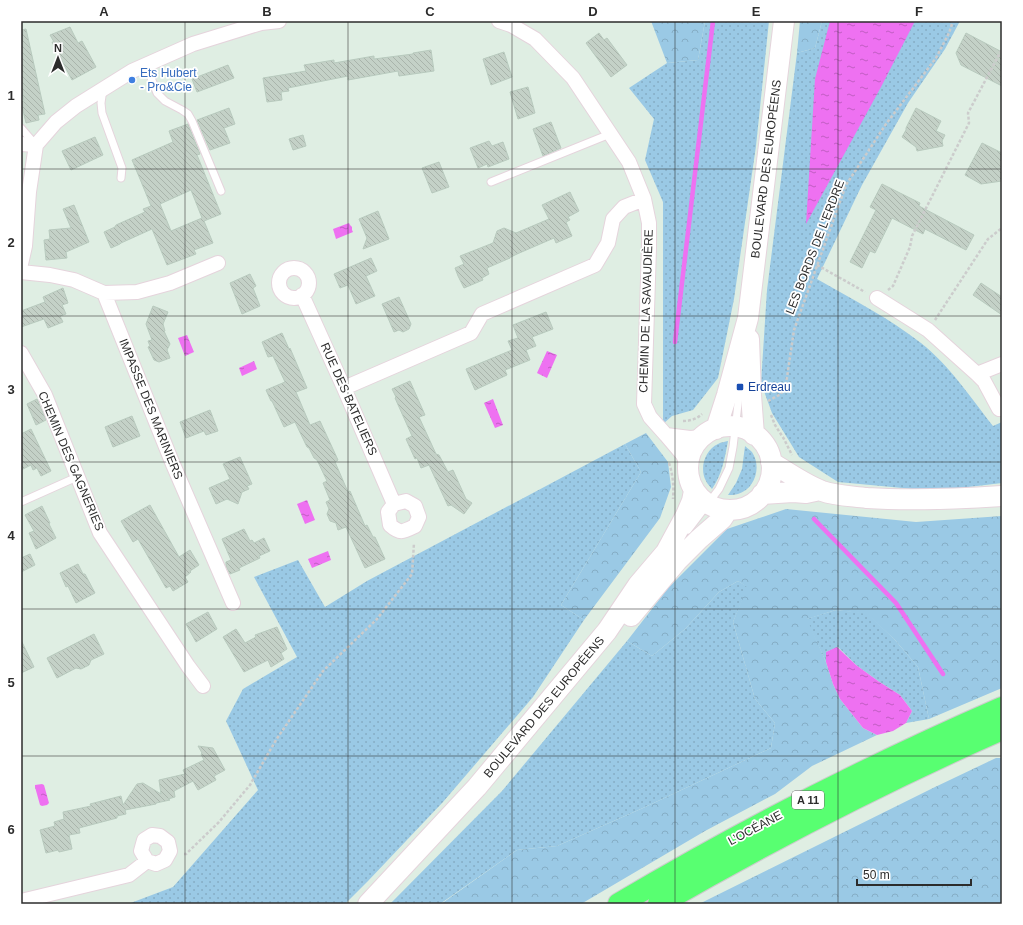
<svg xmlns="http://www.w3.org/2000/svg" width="1023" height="925" font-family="Helvetica,sans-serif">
<defs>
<pattern id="grass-dots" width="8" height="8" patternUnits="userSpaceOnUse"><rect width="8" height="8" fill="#9ac9e5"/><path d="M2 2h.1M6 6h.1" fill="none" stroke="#85adc5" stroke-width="1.8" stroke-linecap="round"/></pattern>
<pattern id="forest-crowns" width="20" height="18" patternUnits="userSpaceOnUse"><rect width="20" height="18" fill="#9ac9e5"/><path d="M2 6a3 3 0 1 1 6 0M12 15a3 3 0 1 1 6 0" fill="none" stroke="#85adc5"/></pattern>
<pattern id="water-ripples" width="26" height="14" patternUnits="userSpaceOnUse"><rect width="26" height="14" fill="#ee71f1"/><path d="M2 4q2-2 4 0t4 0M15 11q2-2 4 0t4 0" fill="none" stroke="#c15dc3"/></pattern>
<pattern id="building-back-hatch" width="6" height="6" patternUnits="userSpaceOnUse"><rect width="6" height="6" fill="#c4d1c7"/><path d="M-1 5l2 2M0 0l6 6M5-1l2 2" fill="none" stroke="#a9b4ab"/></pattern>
</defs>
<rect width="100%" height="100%" fill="#dfeee3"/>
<path fill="url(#grass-dots)" d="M 705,21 L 769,21 L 756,146 L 734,299 L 718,378 L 693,410 L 672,416 L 663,424 L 663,202 L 645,160 L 654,119 L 629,88 L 667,63 L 698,60 Z
M 822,21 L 960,21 L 945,49 L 908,103 L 862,185 L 817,279 C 852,299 889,318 921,343 C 949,365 971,398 993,426 L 1002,422 L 1002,483 L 935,491 L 838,482 L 799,457 L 772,413 L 761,383 L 767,290 L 797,53 L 815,48 Z
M 728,441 C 725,457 722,475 712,489 C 710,486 707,484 706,481 C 699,468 705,450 718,444 C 721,442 725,442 728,441 Z
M 625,444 L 641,472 L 561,605 L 584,620 L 533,697 L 443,802 L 368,881 L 345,904 L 128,904 L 173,887 L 258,790 L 226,721 L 243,689 L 297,657 L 254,577 L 298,560 L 325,607 L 367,581 Z
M 745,446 C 747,448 750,450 752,452 C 762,467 755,489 738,494 C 735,495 731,495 728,495 L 736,483 L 742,469 Z
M 738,581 L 748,587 L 733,622 L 755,699 L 775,723 L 771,748 L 643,808 L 557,846 L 517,850 L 440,904 L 390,904 L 502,791 L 627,641 L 652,656 L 685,629 L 719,592 Z
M 836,610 L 867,613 L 895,640 L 918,667 L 929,719 L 906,723 L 912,711 L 900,695 L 878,681 L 856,665 L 838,647 L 826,652 L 826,662 L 806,619 Z"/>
<path fill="url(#forest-crowns)" d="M 651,21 L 705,21 L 698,60 L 667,63 Z
M 800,21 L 822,21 L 815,48 L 797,53 Z
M 646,433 L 668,462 L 671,487 L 660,518 L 584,620 L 561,605 L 641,472 L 625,444 Z
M 786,509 L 916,522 L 1002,516 L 1002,688 L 929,719 L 918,667 L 895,640 L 867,614 L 836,610 L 807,619 L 826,662 L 833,684 L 840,699 L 863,728 L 877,735 L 812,766 L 775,794 L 705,831 L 581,904 L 441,904 L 517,850 L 557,846 L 643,808 L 771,748 L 775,723 L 755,699 L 733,622 L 747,587 L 738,581 L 719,592 L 685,629 L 652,656 L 627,641 L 669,587 L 727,529 Z
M 996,758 L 1002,758 L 1002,904 L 699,904 L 933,788 Z"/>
<path fill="url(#water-ripples)" d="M 830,21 L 915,21 L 881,87 L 806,224 L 815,79 Z
M 349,223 L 350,225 L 352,227 L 352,230 L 353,232 L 336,239 L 333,229 Z
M 187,335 L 194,352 L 185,356 L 178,338 Z
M 547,351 L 557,355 L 547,378 L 537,373 Z
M 254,361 L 257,369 L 242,376 L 239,368 Z
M 493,399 L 503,425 L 495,428 L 484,403 Z
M 307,500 L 315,520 L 305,524 L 297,504 Z
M 328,551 L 331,560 L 312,568 L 308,559 Z
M 837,647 L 856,665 L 878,681 L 900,695 L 912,711 L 906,723 L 893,731 L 877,735 L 863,728 L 840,699 L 833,684 L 826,662 L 826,652 Z
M 42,784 L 44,785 L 49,803 L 47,805 L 42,806 L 40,805 L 35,787 L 35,785 Z"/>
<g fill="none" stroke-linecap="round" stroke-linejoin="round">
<path stroke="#ee71f1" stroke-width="4.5" d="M 675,342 L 713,21
M 814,519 L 896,603 L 943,674"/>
</g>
<path fill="url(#building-back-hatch)" stroke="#b8cabe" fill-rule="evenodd" d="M 70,27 L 78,43 L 82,41 L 96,67 L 72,80 L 52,42 L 54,42 L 50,35 Z
M 26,29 L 45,114 L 38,115 L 39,120 L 26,123 L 21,102 L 24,101 L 21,88 L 21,30 Z
M 599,33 L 604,40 L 607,38 L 627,65 L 611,77 L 586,43 Z
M 966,33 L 1002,52 L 1002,86 L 961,65 L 956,53 Z
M 431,50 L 434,71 L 399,76 L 398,71 L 348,80 L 348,76 L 288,88 L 289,91 L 281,92 L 282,100 L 267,102 L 263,78 L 306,71 L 304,65 L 334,60 L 334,63 L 374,56 L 374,59 L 413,54 L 413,53 Z
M 504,52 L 512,77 L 491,85 L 483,59 Z
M 228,65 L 234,78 L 197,92 L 192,79 Z
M 528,87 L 535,113 L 518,119 L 510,92 Z
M 229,108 L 235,124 L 224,128 L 230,143 L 210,150 L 197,120 Z
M 916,108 L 941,121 L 936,131 L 945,135 L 942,141 L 943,146 L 917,151 L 916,147 L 902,137 L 906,130 L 906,128 Z
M 551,122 L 561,148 L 543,156 L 533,129 Z
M 188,124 L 200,154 L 197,155 L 221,214 L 204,221 L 213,243 L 194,250 L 196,254 L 167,265 L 152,229 L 121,243 L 120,244 L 111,248 L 104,232 L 115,227 L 116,225 L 145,212 L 143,209 L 151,206 L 140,179 L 132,160 L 173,142 L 169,131 ZM 191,190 L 202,218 L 171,231 L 160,204 Z
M 303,135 L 306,146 L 293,150 L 289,139 Z
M 95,137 L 103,155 L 71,170 L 62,151 Z
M 489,141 L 492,146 L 503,142 L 509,159 L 488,167 L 487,164 L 478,168 L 470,148 Z
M 982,143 L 1002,153 L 1002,181 L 981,184 L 965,175 Z
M 439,162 L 449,187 L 432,193 L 422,168 Z
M 882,184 L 920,203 L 919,206 L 974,235 L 966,250 L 925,229 L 923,234 L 892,218 L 875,253 L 870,251 L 862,268 L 850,262 L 876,210 L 870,207 Z
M 570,192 L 579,211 L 568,217 L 570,220 L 566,222 L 572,236 L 556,243 L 554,238 L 517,254 L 509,258 L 510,258 L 487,268 L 489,274 L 482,278 L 483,280 L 464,288 L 458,276 L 455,268 L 464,264 L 460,256 L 493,243 L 497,231 L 504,228 L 516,233 L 549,219 L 542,205 Z
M 74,205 L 89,242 L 66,252 L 67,258 L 46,260 L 44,240 L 50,239 L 49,230 L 71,228 L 63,209 Z
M 378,211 L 389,239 L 363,249 L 367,238 L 359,219 Z
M 371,258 L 377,271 L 366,276 L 375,296 L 356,304 L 348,285 L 340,288 L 334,274 Z
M 250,274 L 256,286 L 253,288 L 260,306 L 242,314 L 230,283 Z
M 981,283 L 1002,297 L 1002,315 L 973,295 Z
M 63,288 L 68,303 L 62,305 L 66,314 L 60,316 L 63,322 L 48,328 L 44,319 L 21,327 L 21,311 L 45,302 L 43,297 Z
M 399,297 L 411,324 L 409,329 L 403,332 L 399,330 L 394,332 L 382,304 Z
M 153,306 L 168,312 L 163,324 L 165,331 L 164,331 L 170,344 L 167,350 L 170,358 L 159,362 L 154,360 L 148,347 L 150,346 L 148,341 L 152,340 L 146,324 Z
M 546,312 L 553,329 L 532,337 L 536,346 L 526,350 L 530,360 L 505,370 L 507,375 L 475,390 L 466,369 L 512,350 L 508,341 L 518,338 L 513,325 Z
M 282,333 L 289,349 L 290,348 L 307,388 L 296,392 L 310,425 L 320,421 L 338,460 L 335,462 L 348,492 L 350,491 L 365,526 L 367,525 L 373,537 L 375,537 L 385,559 L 365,568 L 346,527 L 338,530 L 336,523 L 330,521 L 327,514 L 329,509 L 326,502 L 330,500 L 323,483 L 327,481 L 317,460 L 314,458 L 309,448 L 307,447 L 295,422 L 284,427 L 272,401 L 271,401 L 266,390 L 285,382 L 273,356 L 268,357 L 262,342 Z
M 410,381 L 425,415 L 419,417 L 436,454 L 439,455 L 448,472 L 453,470 L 466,499 L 472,503 L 464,514 L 451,505 L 448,506 L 429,465 L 421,468 L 417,458 L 415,459 L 406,439 L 412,436 L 395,398 L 396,397 L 392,389 Z
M 37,399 L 46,420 L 36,425 L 27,404 Z
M 210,410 L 218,431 L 206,435 L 204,431 L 186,438 L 180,422 Z
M 132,416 L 140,436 L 113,447 L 105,427 Z
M 31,429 L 51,471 L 41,476 L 37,468 L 33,470 L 31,465 L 21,470 L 21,434 Z
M 240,457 L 252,484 L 247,486 L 249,489 L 242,492 L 238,504 L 227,499 L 216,504 L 209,488 L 230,479 L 223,464 Z
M 150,505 L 179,557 L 190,550 L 199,565 L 190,571 L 191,572 L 185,577 L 188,582 L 173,591 L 170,586 L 166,588 L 138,539 L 133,542 L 121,521 Z
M 42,506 L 50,523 L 49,524 L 56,538 L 36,549 L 29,533 L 34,531 L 25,515 Z
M 244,529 L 250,541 L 252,540 L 254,543 L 264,538 L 270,551 L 259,556 L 260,558 L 239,568 L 240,570 L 230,574 L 226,566 L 226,562 L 231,560 L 222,539 Z
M 30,554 L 35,565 L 21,572 L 21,558 Z
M 78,564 L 83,574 L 85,574 L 95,593 L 76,603 L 68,586 L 66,587 L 60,573 Z
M 208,612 L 217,629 L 196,642 L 186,624 Z
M 277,627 L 287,649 L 281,653 L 284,659 L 271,667 L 268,660 L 244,672 L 223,637 L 236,629 L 245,643 L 256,637 L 255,635 Z
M 94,634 L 104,654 L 91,660 L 89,665 L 81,669 L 76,668 L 57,678 L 47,658 Z
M 21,640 L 34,667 L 21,673 Z
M 198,746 L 213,748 L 225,770 L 214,776 L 216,780 L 198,790 L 193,781 L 174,791 L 175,797 L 168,799 L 170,800 L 156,803 L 156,804 L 125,810 L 126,814 L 117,816 L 117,818 L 79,828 L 80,833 L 69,835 L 72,849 L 59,852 L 58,850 L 46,853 L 40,830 L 55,826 L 54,822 L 64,819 L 63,812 L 91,806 L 90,804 L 121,796 L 123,805 L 137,784 L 143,783 L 161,794 L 159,780 L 185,774 L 183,770 L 204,760 L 201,754 L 202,753 Z"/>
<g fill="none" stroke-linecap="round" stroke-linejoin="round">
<g stroke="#e5d4dc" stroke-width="9">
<path id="lane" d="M 146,65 L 157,93 L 165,101 L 182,110 L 188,114 L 192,121 L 221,191
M 103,89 L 101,103 L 102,113 L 122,168 L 121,178
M 21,128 L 35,144
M 491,182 L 610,134
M 21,502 L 77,477
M 688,530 L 719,489 L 729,468 L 733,447 L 741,378"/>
</g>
<g stroke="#e5d4dc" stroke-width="16">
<path id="street" d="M 499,21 L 511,25 L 535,39 L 573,78 L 629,162 L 644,199 L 649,223 L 649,248 L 644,404 L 650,417 L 666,435
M 21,144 L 36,145
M 21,264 L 25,246 L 29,192 L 36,145 L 56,122 L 76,106 L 132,71 L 193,44 L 261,23 L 279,21
M279 283a15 15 0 1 1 30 0a15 15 0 1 1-30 0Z
M 21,272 L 50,275 L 74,280 L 104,293 L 172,462 L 233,603
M 104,293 L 137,292 L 170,283 L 218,263
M 302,295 L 344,388 L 394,504
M 877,298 L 928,330 L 977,374 L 984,381 L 999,409
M 21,353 L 45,395 L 100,533 L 188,666 L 203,686
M 977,374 L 1002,364
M 344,388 L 471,333 L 482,314 L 595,265 L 608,243 L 613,219 L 624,207 L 644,199
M 688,466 L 683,455 L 666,435 L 690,438 L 702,437
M 406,501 L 415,506 L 419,517 L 415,526 C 403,532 400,534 390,525 L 388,512 L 394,504 Z
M 152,835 L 160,836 L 168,842 L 170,851 L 165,860 L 156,864 L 147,861 L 141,851 L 144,840 Z
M 21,901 L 129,875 L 147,861"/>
</g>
<g stroke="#e5d4dc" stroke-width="22">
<path id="secondary" d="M 749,339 L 751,395 L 754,435
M688 468a42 42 0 1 1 84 0a42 42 0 1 1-84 0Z
M 716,429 L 727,395 L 748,318 L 784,21
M 771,462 C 787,472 804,484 822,491 C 836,496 852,496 867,498 C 913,501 956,499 1002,496
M 762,494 L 793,492 L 806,493 L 820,490
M 631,616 L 677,561 L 699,539 L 722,519 L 728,510
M 368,904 L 477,787 L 607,631 L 638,585 L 666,552 L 686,515 L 692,501 L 694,491"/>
</g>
<g stroke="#ccc" stroke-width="24">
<path id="highway" d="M 619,904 C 742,831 871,765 1002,708
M 659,904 C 770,840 884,781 1002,729"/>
</g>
<path stroke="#ccc" stroke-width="2.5" stroke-dasharray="3 2" stroke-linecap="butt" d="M 817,265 L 865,292
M 888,290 L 893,286 L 910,247 L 912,236 L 969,123 L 968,113 L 1002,49
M 935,320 L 988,239 L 1002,228
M 768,401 L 781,394 L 786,384 L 794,330 L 846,185 L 886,124 L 936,58 L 949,33 L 953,21
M 771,415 L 775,425 L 784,439 L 792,455
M 683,421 C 690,421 697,419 702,414
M 669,463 C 673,475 674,486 673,499
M 184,854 L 186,854 L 219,822 L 250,785 L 276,740 L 323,671 L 377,619 L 412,574 L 414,543"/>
<use href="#lane" stroke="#fff" stroke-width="7"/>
<use href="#street" stroke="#fff" stroke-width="14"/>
<use href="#secondary" stroke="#fff" stroke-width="20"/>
<use href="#highway" stroke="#58ff71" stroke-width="22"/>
</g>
<path fill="none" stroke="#2c2c2c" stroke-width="1" stroke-opacity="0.55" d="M 185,21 L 185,904M 348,21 L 348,904M 512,21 L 512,904M 675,21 L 675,904M 838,21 L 838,904M 21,169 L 1002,169M 21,316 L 1002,316M 21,462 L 1002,462M 21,609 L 1002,609M 21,756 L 1002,756"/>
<circle fill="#3f7fe0" stroke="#fff" stroke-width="1.5" cx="132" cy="80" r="4"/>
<rect fill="#1a4fb4" stroke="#fff" stroke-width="1.5" x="736" y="383" width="8" height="8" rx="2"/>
<g text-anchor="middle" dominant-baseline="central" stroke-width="3.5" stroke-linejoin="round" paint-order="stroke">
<rect fill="#fff" stroke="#6b6b6b" stroke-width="1" x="792" y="791" width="32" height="18" rx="3"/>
<g font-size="11" font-weight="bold" fill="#2c2c2c">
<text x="808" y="800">A 11</text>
</g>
<g font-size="12" fill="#366cbe" stroke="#fff" text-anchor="start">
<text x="140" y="73">Ets Hubert<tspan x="140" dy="14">- Pro&amp;Cie</tspan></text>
</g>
<g font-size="12" fill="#2c2c2c" stroke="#fff">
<text transform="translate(766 169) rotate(-83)">BOULEVARD DES EUROPÉENS</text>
<text transform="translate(815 247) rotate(-69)">LES BORDS DE L'ERDRE</text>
<text transform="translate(646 311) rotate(-88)">CHEMIN DE LA SAVAUDIÈRE</text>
<text transform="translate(349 399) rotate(66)">RUE DES BATELIERS</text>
<text transform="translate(151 409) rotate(68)">IMPASSE DES MARINIERS</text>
<text transform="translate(71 461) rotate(67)">CHEMIN DES GAGNERIES</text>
<text transform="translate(544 707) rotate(-50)">BOULEVARD DES EUROPÉENS</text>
<text transform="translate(755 828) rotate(-28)">L’OCÉANE</text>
</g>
<g font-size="12" fill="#164399" stroke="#fff" text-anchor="start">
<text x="748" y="387">Erdreau</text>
</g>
</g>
<rect width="1023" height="925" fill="none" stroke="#ffffff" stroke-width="44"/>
<g transform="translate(58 58)" stroke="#ffffff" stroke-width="3" paint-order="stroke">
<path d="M0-3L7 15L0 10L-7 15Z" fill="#2c2c2c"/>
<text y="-6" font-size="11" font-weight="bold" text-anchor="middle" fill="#2c2c2c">N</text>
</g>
<path d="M857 879v6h114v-6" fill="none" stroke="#2c2c2c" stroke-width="2"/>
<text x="863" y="879" font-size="12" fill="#2c2c2c" stroke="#ffffff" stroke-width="3" paint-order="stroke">50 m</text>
<rect x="22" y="22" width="979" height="881" fill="none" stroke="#2c2c2c" stroke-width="1.5"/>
<g font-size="13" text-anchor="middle" font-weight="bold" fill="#2c2c2c">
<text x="104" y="16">A</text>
<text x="267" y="16">B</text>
<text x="430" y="16">C</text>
<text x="593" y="16">D</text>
<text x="756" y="16">E</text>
<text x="919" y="16">F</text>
<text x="11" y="100">1</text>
<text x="11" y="247">2</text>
<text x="11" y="394">3</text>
<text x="11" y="540">4</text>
<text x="11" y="687">5</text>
<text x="11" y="834">6</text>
</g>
</svg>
